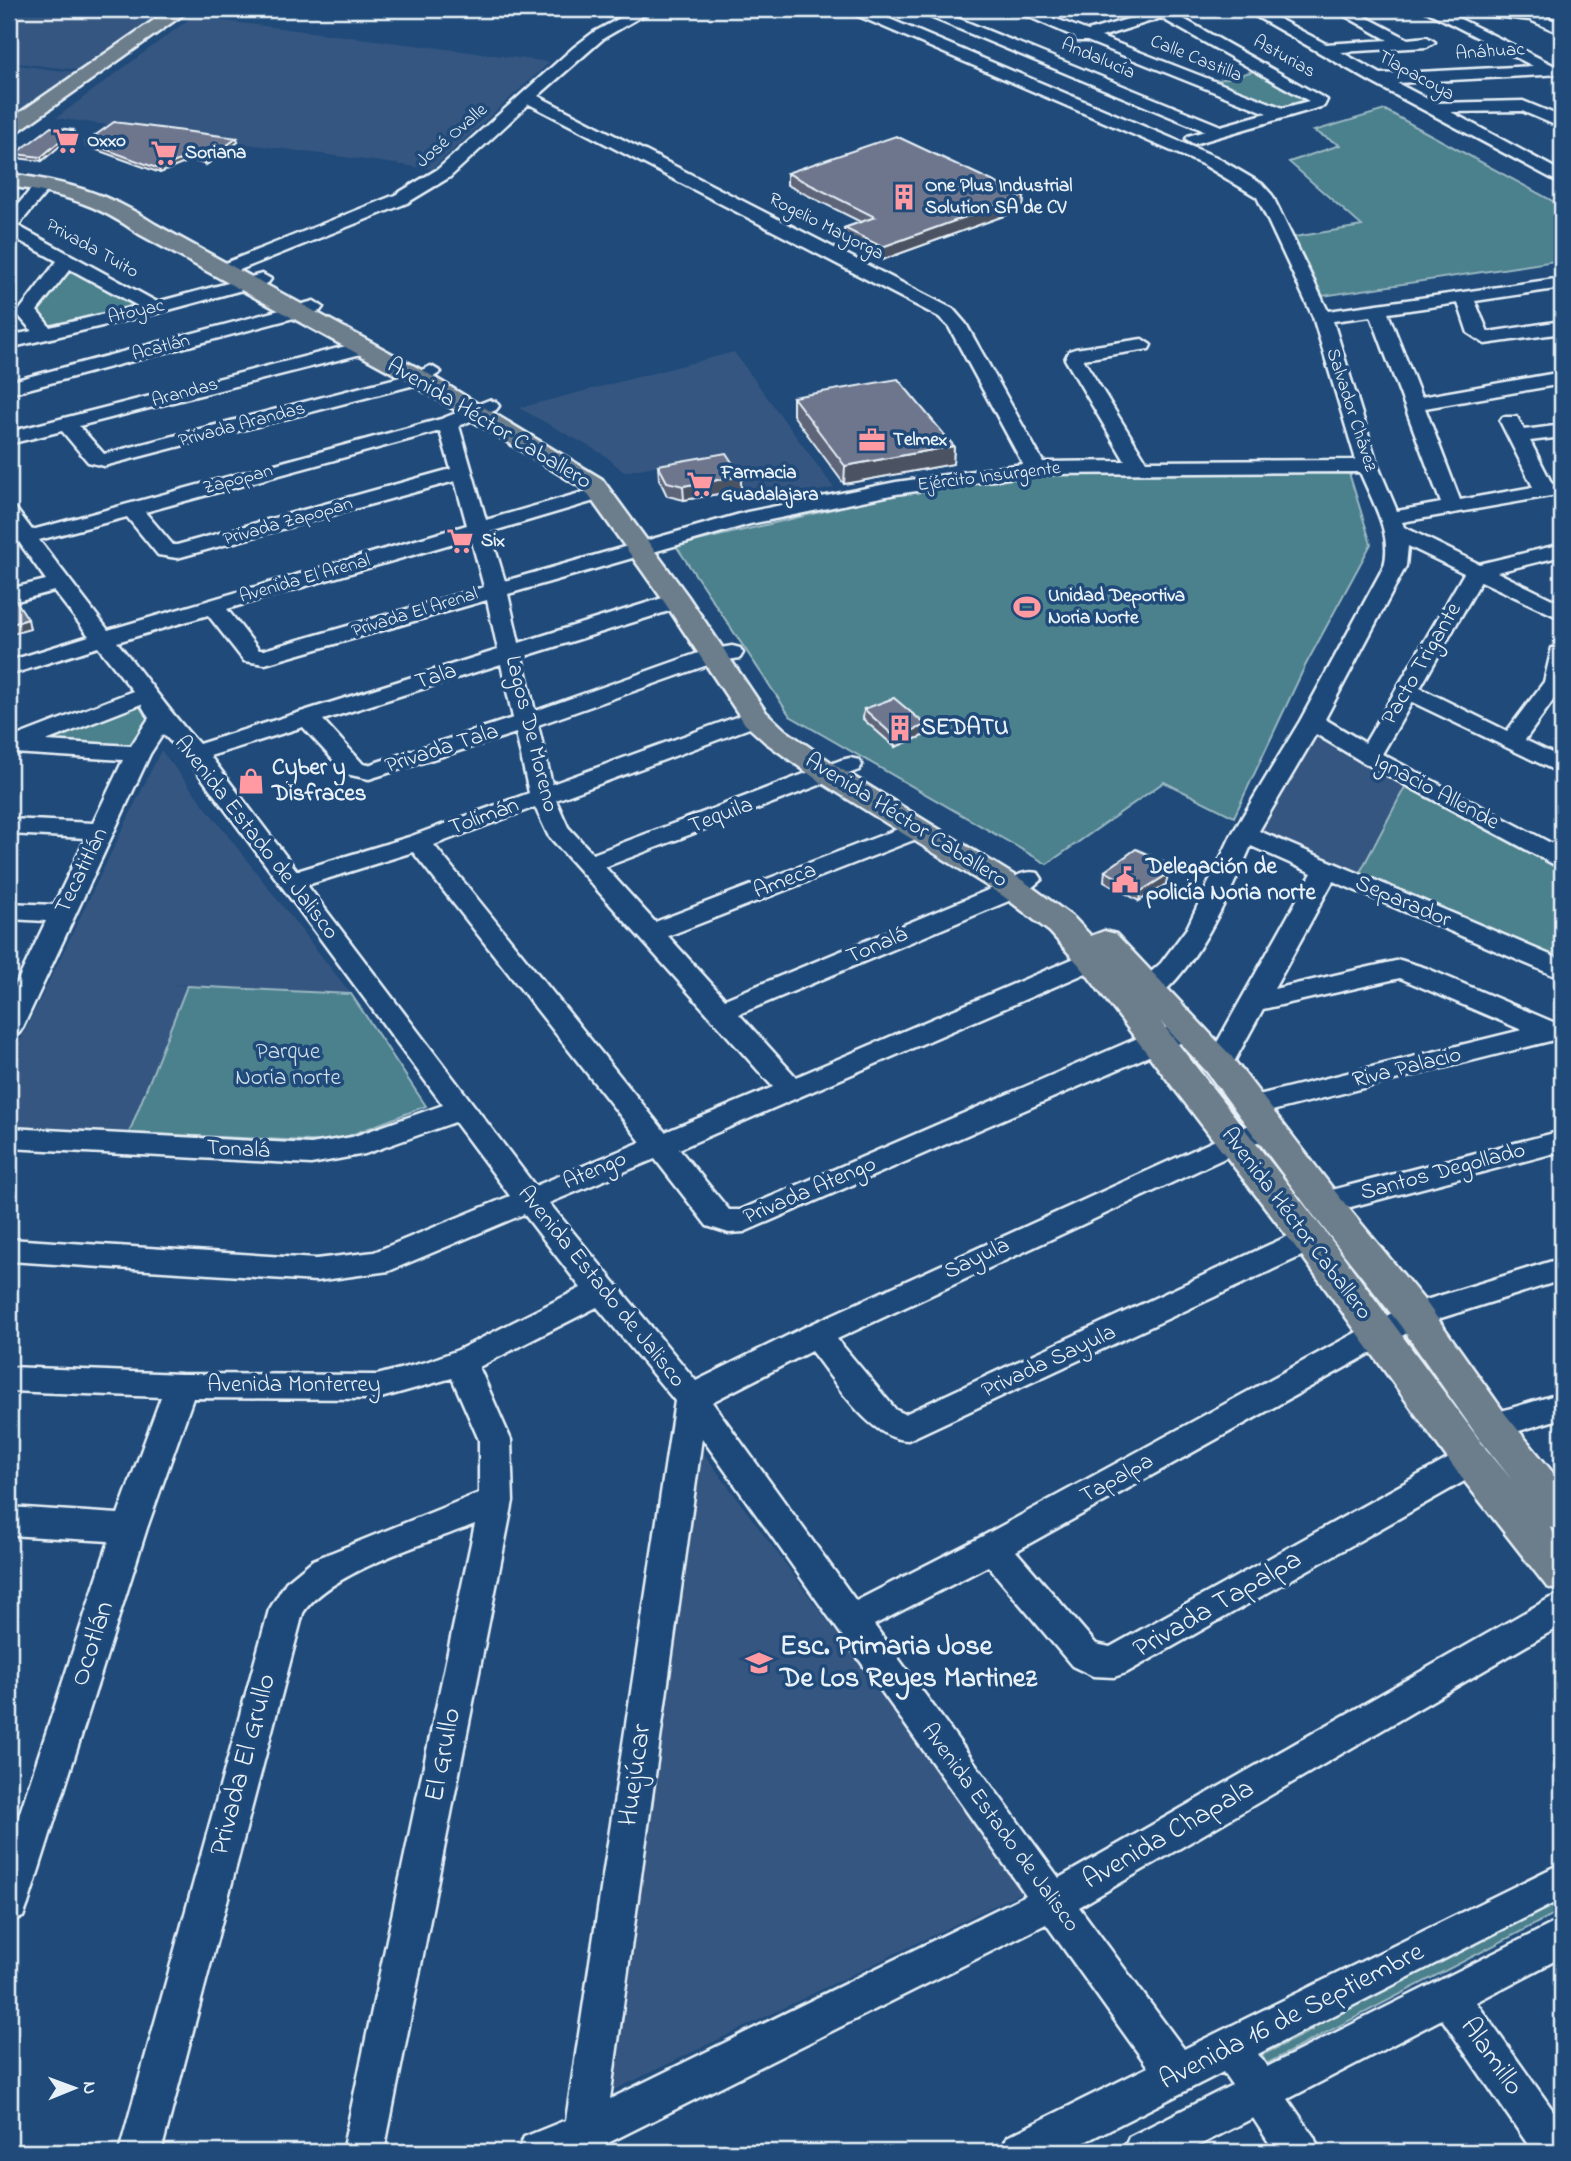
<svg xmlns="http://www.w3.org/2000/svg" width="1571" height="2161" font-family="'Indie Flower',sans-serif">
<rect width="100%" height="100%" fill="#1f4a7a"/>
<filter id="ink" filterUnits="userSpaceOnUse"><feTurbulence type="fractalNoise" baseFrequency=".0143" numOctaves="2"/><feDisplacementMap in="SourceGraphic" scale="14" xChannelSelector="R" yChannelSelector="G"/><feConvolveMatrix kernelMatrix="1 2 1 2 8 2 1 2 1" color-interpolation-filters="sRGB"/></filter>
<g filter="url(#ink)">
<path fill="#365780" d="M 9,9 L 48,9 L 149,20 L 79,70 L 9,62 Z
M 192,17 L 550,62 L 432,169 L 56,118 Z
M 9,64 L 56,70 L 74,72 L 9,117 Z
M 734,352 L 834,488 L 757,503 L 720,453 L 624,472 L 603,454 L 519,408 Z
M 1311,734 L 1407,786 L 1356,880 L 1258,838 Z
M 161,750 L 351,994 L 169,984 L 187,986 L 129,1133 L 9,1128 L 9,1064 Z
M 691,1436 L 1026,1890 L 600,2097 Z"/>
<path fill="#4c808d" stroke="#9ab8c2" stroke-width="2" d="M 1254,71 L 1306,100 L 1283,108 L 1215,81 Z
M 1385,110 L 1562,206 L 1562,260 L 1323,296 L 1294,237 L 1362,226 L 1289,162 L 1340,145 L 1314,131 Z
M 72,270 L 134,306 L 49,326 L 36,315 L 39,302 Z
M 1029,472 L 1349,473 L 1371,544 L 1304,668 L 1234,817 L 1164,782 L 1047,864 L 790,716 L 676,546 L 901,493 Z
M 138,704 L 150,723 L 133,748 L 36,743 Z
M 1406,785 L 1562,870 L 1562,968 L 1356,880 Z
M 187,986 L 351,994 L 426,1106 L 333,1142 L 129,1133 Z
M 1562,1889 L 1562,1910 L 1266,2064 L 1262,2055 L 1312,2030 L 1313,2016 Z"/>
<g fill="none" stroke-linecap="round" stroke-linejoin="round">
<g stroke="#e8f1f8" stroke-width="5">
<path id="minor" d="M 637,9 L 654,9 L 604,38 L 538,96 L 953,309 L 966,324 L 1043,462 L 1125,461 L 1065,359 L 1069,351 L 1075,349 L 1142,339 L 1151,345 L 1149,349 L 1083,359 L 1146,461 L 1356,460 L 1313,317 L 1257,197 L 1204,165 L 849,12 L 847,9 L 866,9 L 1216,157 L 1262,184 L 1272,195 L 1328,311 L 1562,278 L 1562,288 L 1475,301 L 1488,332 L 1562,321 L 1562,333 L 1485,344 L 1468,333 L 1458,303 L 1388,313 L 1421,397 L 1562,372 L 1562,384 L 1425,408 L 1460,500 L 1533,487 L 1500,421 L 1503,417 L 1517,417 L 1524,430 L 1562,425 L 1562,437 L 1530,441 L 1552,484 L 1562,482 L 1562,494 L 1402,522 L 1404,527 L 1479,564 L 1562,544 L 1562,556 L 1497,572 L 1562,604 L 1562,619 L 1481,581 L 1420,688 L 1507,731 L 1544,682 L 1552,648 L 1562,647 L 1562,688 L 1525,740 L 1562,758 L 1562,774 L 1412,702 L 1382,754 L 1562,849 L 1562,867 L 1553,864 L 1361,761 L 1316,734 L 1259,831 L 1562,960 L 1562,979 L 1333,881 L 1274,989 L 1400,960 L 1426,968 L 1553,1022 L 1562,1020 L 1562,1038 L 1252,1116 L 1242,1113 L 1238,1106 L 1242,1099 L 1522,1030 L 1400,978 L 1263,1009 L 1229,1071 L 1219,1073 L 1209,1071 L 1205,1064 L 1312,873 L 1251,846 C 1233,886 1176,1023 1119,1007 L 1115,1001 L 1119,995 L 1142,980 L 1161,963 L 1187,928 L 1232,834 L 1300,721 L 1384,566 C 1393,534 1372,501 1360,472 L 1036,474 L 896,494 L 750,524 L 508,594 L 519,643 L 669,596 L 685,596 L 688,601 L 685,606 L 522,657 L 535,711 L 704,651 L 732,646 L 740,648 L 743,653 L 740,658 L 716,662 L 538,725 L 552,784 L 747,713 L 763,713 L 767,718 L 763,723 L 556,800 L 568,827 L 593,854 L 841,760 L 850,758 L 859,760 L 862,765 L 859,770 L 605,867 L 655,922 L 911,824 L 920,821 L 929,824 L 932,829 L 929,834 L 668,936 L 725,999 L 1005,883 C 1016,876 1024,870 1038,873 L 1042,879 L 1023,895 L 739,1014 L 796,1077 L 1105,945 L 1114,943 L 1123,945 L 1127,951 L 1123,957 L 679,1149 L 729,1210 L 740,1210 L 1147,1034 L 1189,1021 L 1199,1024 L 1203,1030 L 1199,1036 L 1167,1048 L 744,1232 L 729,1233 L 707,1226 L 655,1159 L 549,1203 L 696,1381 L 805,1327 L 1266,1117 L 1276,1120 L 1280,1127 L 1276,1134 L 837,1339 L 896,1410 L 905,1414 L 1299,1231 L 1310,1228 L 1321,1231 L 1325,1239 L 1321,1247 L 908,1440 C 869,1440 834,1379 811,1351 L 712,1402 L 856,1601 L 981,1537 L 1403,1307 L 1562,1258 L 1562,1280 L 1425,1323 L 1016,1551 L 1096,1644 L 1110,1647 L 1460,1452 L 1472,1448 L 1484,1452 L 1488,1461 L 1484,1470 L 1126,1673 L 1114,1677 L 1093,1676 L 1072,1666 L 988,1566 L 874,1625 L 1059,1878 L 1550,1598 L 1562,1594 L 1562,1625 L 1079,1907 L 1184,2049 L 1562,1863 L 1562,1899 L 1258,2054 L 1267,2067 L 1562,1919 L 1562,1957 L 1476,2002 L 1562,2123 L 1562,2152 L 1533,2152 L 1442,2019 L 1288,2099 L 1314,2137 L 1320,2152 L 1275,2152 L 1253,2118 L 1186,2152 L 1123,2152 L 1129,2137 L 1232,2085 L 1223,2072 L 1065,2152 L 1001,2152 L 1007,2137 L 1148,2067 L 1046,1924 L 604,2145 L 603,2152 L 518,2152 L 524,2137 L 566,2120 L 675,1401 L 597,1307 L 479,1367 L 511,1440 L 513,1501 L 384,2152 L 342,2152 L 475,1524 C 428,1543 329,1572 303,1613 L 161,2152 L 119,2152 L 269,1610 L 286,1582 L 313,1560 L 479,1493 L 479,1440 L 452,1378 L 377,1399 L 193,1398 L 147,1528 L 28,1904 L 23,1917 L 9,1922 L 9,1846 L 109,1541 L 9,1535 L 9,1507 L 118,1514 L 161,1397 L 9,1391 L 9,1367 L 181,1374 L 377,1375 L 426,1362 L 458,1350 L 581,1288 L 524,1214 L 389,1271 L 316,1281 L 9,1261 L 9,1239 L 316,1259 L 374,1252 L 510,1196 L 455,1122 L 365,1154 L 311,1164 L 9,1148 L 9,1128 L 311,1144 L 352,1137 L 443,1105 L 187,758 L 163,734 L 150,754 L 23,1027 L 19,1033 L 9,1036 L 9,999 L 46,921 L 9,919 L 9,903 L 54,905 L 86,838 L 9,834 L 9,819 L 93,823 L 123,760 L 13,753 L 9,752 L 9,739 L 133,691 L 98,647 L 9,675 L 9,661 L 89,636 L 54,591 L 9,603 L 9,589 L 46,580 L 9,528 L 9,507 L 16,509 L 32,530 L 441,419 L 489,400 L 496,402 L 499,406 L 496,410 L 459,426 L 486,520 L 601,487 L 608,489 L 611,493 L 608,497 L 490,532 L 505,581 L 747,512 L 896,482 L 1023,464 L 949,327 L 939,317 L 529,104 L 450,177 L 407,203 L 227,275 L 215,275 L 212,271 L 215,267 L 395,195 L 438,169 L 573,48 L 594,32 ZM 1371,316 L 1441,503 L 1397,511 L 1378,466 L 1333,321 ZM 440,431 L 451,469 L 177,545 L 173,545 L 145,512 ZM 455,481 L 467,525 L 108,630 L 39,540 L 127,517 L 158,555 L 177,558 ZM 471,538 L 484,587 L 264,650 L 259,650 L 227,609 ZM 1408,546 L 1464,573 L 1365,743 L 1325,719 L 1406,566 ZM 487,600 L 498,650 L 199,744 C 169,712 145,676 117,642 L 208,615 L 244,661 L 265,664 ZM 501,664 L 513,718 L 368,765 L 363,764 L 323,720 ZM 141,704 L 149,718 L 131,746 L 46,741 ZM 303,727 L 346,774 L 369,779 L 516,733 L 529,793 L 409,837 L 297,871 L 210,756 ZM 535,807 L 548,835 L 773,1087 L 665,1132 L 434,845 ZM 413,852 L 641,1142 L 535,1186 L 307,885 ZM 702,1438 L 1026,1895 L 610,2099 Z
M 916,9 L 935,9 L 1221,126 L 1267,113 L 1087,41 L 1077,41 L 1075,37 L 1011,9 L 1030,9 L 1088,31 L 1151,12 L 1149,9 L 1166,9 L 1327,100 L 1324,106 L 1194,144 L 1186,139 L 1188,136 L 1205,131 L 918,12 ZM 1161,18 L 1309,101 L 1283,108 L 1101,37 Z
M 1243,9 L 1260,9 L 1326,44 L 1388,40 L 1333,9 L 1351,9 L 1408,39 L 1427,37 L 1435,42 L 1427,47 L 1341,52 L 1381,74 L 1533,66 L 1422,9 L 1440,9 L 1553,65 L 1562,64 L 1562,74 L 1397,83 L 1435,103 L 1523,101 L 1562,117 L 1562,128 L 1522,111 L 1451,112 L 1562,172 L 1562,184 L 1371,82 Z
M 1459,9 L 1529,9 L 1562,24 L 1562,34 L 1530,20 L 1466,13 Z
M 44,180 L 52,185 L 18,226 L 157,302 L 262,274 L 271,279 L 268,283 L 161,312 L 9,348 L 9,336 L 32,331 L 19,316 L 19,311 L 57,261 L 9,235 L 9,215 L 38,181 ZM 70,269 L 138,306 L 50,327 L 37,311 Z
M 314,301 L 323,307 L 320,311 L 9,394 L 9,382 Z
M 362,342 L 369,344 L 371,348 L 369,352 L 79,426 L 104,454 L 412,374 L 431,366 L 441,372 L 426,382 L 104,466 L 88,462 L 62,431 L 9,444 L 9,432 Z
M 1562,1131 L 1562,1151 L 1324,1214 L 1314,1211 L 1309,1203 L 1314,1195 L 1324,1192 Z
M 1562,1393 L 1562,1418 L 1492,1439 L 1481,1435 L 1476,1426 L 1481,1417 Z"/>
</g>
<g stroke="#e8f1f8" stroke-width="5">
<path id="major" d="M 170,9 L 191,9 L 16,133 L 9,135 L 9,120 Z
M 9,174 C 63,181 109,193 155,224 L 427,373 L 602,479 L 687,595 L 766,712 L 785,730 L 841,769 L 1025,882 L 1074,918 L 1091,936 L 1104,931 L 1116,934 L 1231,1056 L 1337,1194 L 1428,1305 L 1506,1415 L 1562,1484 L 1562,1531 L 1549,1527 L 1562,1543 L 1562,1592 L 1547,1587 L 1458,1473 L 1297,1249 L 1081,967 L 1050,932 L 1003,896 L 819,781 L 765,742 L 745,724 L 665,603 L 584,489 L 411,383 L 139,234 C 96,203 61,194 9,186 ZM 1160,1021 L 1207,1072 L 1311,1212 L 1400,1325 L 1478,1437 L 1512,1480 L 1486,1449 L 1323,1229 Z"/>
</g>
<use href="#minor" fill="#1f4a7a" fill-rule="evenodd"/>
<use href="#major" fill="#6c7d8b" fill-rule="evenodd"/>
</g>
<path fill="#5e6579" stroke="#e8f1f8" stroke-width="2" d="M 539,9 L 632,9 L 614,18 Z
M 73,130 L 74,134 L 42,161 L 16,158 L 15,154 Z
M 86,142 L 238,142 L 206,165 L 192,160 L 160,173 L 86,146 Z
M 787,173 L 1024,196 L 1023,209 L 882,260 L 844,241 L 844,228 L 861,222 L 787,185 Z
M 793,397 L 954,446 L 953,464 L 844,484 L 793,415 Z
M 658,465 L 741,476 L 741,490 L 684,500 L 667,496 L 659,479 Z
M 864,709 L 926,725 L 925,735 L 895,747 L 863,719 Z
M 1105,871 L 1166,884 L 1139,901 L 1104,881 Z"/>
<path fill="#4c5363" stroke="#e8f1f8" stroke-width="2" d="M 614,9 L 632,9 L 614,18 Z
M 73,130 L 74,134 L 42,161 L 41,157 Z
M 237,138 L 238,142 L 206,165 L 205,161 Z
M 191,155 L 192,160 L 160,173 L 159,169 Z
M 1024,196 L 1023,209 L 882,260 L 882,247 Z
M 954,446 L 953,464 L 844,484 L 845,466 Z
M 741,476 L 741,490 L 684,500 L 683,486 Z
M 28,619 L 30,629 L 9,635 L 9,625 Z
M 926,725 L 925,735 L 895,747 L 895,737 Z
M 1168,874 L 1166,884 L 1139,901 L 1141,891 Z"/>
<path fill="#6d768d" stroke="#e8f1f8" stroke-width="2" d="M 114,122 L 237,138 L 205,161 L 191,155 L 159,169 L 86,142 Z
M 51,127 L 73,130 L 41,157 L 15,154 Z
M 896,136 L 1024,196 L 882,247 L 844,228 L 875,217 L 787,173 Z
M 898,379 L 954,446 L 845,466 L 793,397 Z
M 726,453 L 741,476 L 683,486 L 667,482 L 658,465 Z
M 15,599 L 28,619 L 9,625 L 9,601 Z
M 894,698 L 926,725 L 895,737 L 864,709 Z
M 1136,849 L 1165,862 L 1168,874 L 1141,891 L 1105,871 Z"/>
</g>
<defs>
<g id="supermarket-bare" transform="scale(2.1)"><path d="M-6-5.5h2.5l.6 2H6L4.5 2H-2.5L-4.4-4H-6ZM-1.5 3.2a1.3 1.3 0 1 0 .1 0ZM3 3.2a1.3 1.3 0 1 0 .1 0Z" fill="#ff9aa2" stroke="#1f4a7a" stroke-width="2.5" paint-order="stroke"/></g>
<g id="building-bare" transform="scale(2.1)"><path d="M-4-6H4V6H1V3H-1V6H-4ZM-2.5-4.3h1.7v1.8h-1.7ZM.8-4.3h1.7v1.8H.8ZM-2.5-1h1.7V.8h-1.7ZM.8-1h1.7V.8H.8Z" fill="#ff9aa2" stroke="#1f4a7a" stroke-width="2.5" paint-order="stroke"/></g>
<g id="office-bare" transform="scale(2.1)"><path d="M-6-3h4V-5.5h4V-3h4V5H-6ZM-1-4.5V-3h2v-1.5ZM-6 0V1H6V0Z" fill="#ff9aa2" stroke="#1f4a7a" stroke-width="2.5" paint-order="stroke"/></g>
<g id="stadium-bare" transform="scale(2.1)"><path d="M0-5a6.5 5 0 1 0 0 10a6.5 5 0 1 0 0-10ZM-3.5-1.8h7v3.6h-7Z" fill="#ff9aa2" stroke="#1f4a7a" stroke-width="2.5" paint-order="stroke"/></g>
<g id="shop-bare" transform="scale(2.1)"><path d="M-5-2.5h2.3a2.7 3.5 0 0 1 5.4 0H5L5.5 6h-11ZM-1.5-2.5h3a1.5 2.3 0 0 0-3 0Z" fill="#ff9aa2" stroke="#1f4a7a" stroke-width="2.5" paint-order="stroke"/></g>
<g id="civic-bare" transform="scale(2.1)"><path d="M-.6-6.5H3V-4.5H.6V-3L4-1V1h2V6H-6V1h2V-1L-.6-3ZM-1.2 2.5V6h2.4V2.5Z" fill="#ff9aa2" stroke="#1f4a7a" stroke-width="2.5" paint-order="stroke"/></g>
<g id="school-bare" transform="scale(2.1)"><path d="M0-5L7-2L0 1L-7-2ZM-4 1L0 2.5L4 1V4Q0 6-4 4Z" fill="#ff9aa2" stroke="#1f4a7a" stroke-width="2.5" paint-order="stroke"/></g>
</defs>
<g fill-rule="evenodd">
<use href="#supermarket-bare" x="66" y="141"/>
<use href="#supermarket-bare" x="164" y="153"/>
<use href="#building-bare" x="904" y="197"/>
<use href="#office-bare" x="872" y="440"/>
<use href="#supermarket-bare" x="700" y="484"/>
<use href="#supermarket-bare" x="460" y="541"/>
<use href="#stadium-bare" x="1027" y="607"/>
<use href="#building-bare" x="900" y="728"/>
<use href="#shop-bare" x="251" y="781"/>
<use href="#civic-bare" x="1125" y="880"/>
<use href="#school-bare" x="759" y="1663"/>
</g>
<g text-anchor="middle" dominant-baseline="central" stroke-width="7" stroke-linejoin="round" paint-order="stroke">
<g font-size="19" fill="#e8f1f8" stroke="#1f4a7a">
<text transform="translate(1490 52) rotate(-4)">Anáhuac</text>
<text transform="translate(1284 57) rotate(29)">Asturias</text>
<text transform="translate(1098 59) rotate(23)">Andalucía</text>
<text transform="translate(1196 59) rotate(22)">Calle Castilla</text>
<text transform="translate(1416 76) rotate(29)">Tlapacoya</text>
<text transform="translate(452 136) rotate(-41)">José Ovalle</text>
<text transform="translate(826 227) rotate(27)">Rogelio Mayorga</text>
<text transform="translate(92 249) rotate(29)">Privada Tuito</text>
<text transform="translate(136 312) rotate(-13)">Atoyac</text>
<text transform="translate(161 348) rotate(-15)">Acatlán</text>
<text transform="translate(185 393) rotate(-15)">Arandas</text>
<text transform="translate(1351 410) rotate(72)">Salvador Chávez</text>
<text transform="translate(242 425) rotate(-15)">Privada Arandas</text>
<text transform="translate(989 477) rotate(-7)">Ejército Insurgente</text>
<text transform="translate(238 480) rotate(-15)">Zapopan</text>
<text transform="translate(288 522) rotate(-16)">Privada Zapopan</text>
<text transform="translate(305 579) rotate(-16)">Avenida El Arenal</text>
<text transform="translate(415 613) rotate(-17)">Privada El Arenal</text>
</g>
<g font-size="19" font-weight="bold" fill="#e8f1f8" stroke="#1f4a7a" text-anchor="start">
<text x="87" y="141">Oxxo</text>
<text x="185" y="153">Soriana</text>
<text x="925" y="186">One Plus Industrial<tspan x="925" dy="22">Solution SA de CV</tspan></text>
<text x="893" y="440">Telmex</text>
<text x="721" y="473">Farmacia<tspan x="721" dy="22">Guadalajara</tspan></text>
<text x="481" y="541">Six</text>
<text x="1048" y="596">Unidad Deportiva<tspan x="1048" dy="22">Noria Norte</tspan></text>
</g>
<g font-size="23" fill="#e8f1f8" stroke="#1f4a7a">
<text transform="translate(489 424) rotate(31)">Avenida Héctor Caballero</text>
<text transform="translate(1422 664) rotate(-60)">Pacto Trigante</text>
<text transform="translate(436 677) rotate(-18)">Tala</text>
<text transform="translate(531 734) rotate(76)">Lagos De Moreno</text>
<text transform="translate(442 749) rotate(-18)">Privada Tala</text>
<text transform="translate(1436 792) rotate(28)">Ignacio Allende</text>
<text transform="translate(721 816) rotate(-21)">Tequila</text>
<text transform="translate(484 817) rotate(-20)">Tolimán</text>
<text transform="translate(906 821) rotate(32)">Avenida Héctor Caballero</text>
<text transform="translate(256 838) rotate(52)">Avenida Estado de Jalisco</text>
<text transform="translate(82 871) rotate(-64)">Tecatitlán</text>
<text transform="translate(785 881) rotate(-21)">Ameca</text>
<text transform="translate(1403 902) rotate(23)">Separador</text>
<text transform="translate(877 946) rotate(-23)">Tonalá</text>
<text transform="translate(1407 1068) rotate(-14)">Riva Palacio</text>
<text transform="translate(238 1150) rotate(3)">Tonalá</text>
<text transform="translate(595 1171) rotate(-23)">Atengo</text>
<text transform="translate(1443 1172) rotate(-15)">Santos Degollado</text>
<text transform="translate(810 1191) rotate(-23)">Privada Atengo</text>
<text transform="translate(1296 1224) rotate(53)">Avenida Héctor Caballero</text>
<text transform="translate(977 1259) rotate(-25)">Sayula</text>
<text transform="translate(601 1287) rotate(51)">Avenida Estado de Jalisco</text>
<text transform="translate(1049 1362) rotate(-25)">Privada Sayula</text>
<text x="294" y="1385">Avenida Monterrey</text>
<text transform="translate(1117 1479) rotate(-29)">Tapalpa</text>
<text transform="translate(1000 1828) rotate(54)">Avenida Estado de Jalisco</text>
</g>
<g font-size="23" font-weight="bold" fill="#e8f1f8" stroke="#1f4a7a" text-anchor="start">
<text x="921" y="728">SEDATU</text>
<text x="272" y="768">Cyber y<tspan x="272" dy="26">Disfraces</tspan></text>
<text x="1146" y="867">Delegación de<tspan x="1146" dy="26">policía Noria norte</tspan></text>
</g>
<g font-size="23" fill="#d1e0e8" stroke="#1f4a7a">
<text x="288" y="1052">Parque<tspan x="288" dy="26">Noria norte</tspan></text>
</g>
<g font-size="28" fill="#e8f1f8" stroke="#1f4a7a">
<text transform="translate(1218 1605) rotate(-30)">Privada Tapalpa</text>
<text transform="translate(93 1644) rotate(-72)">Ocotlán</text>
<text transform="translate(444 1755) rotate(-79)">El Grullo</text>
<text transform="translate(244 1765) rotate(-75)">Privada El Grullo</text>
<text transform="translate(636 1775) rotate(-82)">Huejúcar</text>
<text transform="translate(1169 1835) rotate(-30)">Avenida Chapala</text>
<text transform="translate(1292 2017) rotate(-27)">Avenida 16 de Septiembre</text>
<text transform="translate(1491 2057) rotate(55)">Alamillo</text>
</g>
<g font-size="28" font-weight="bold" fill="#e8f1f8" stroke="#1f4a7a" text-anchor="start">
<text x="780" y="1647">Esc. Primaria Jose<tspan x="780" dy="32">De Los Reyes Martinez</tspan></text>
</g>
</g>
<rect width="1571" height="2161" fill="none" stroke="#1f4a7a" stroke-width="35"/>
<rect x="18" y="18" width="1536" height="2126" fill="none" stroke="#e8f1f8" stroke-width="2.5" filter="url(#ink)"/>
<g transform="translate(74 2088) rotate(89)" stroke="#1f4a7a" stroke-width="5" paint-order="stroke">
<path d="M0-5L12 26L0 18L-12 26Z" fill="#e8f1f8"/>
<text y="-10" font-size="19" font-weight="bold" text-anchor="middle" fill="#e8f1f8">N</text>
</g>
</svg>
